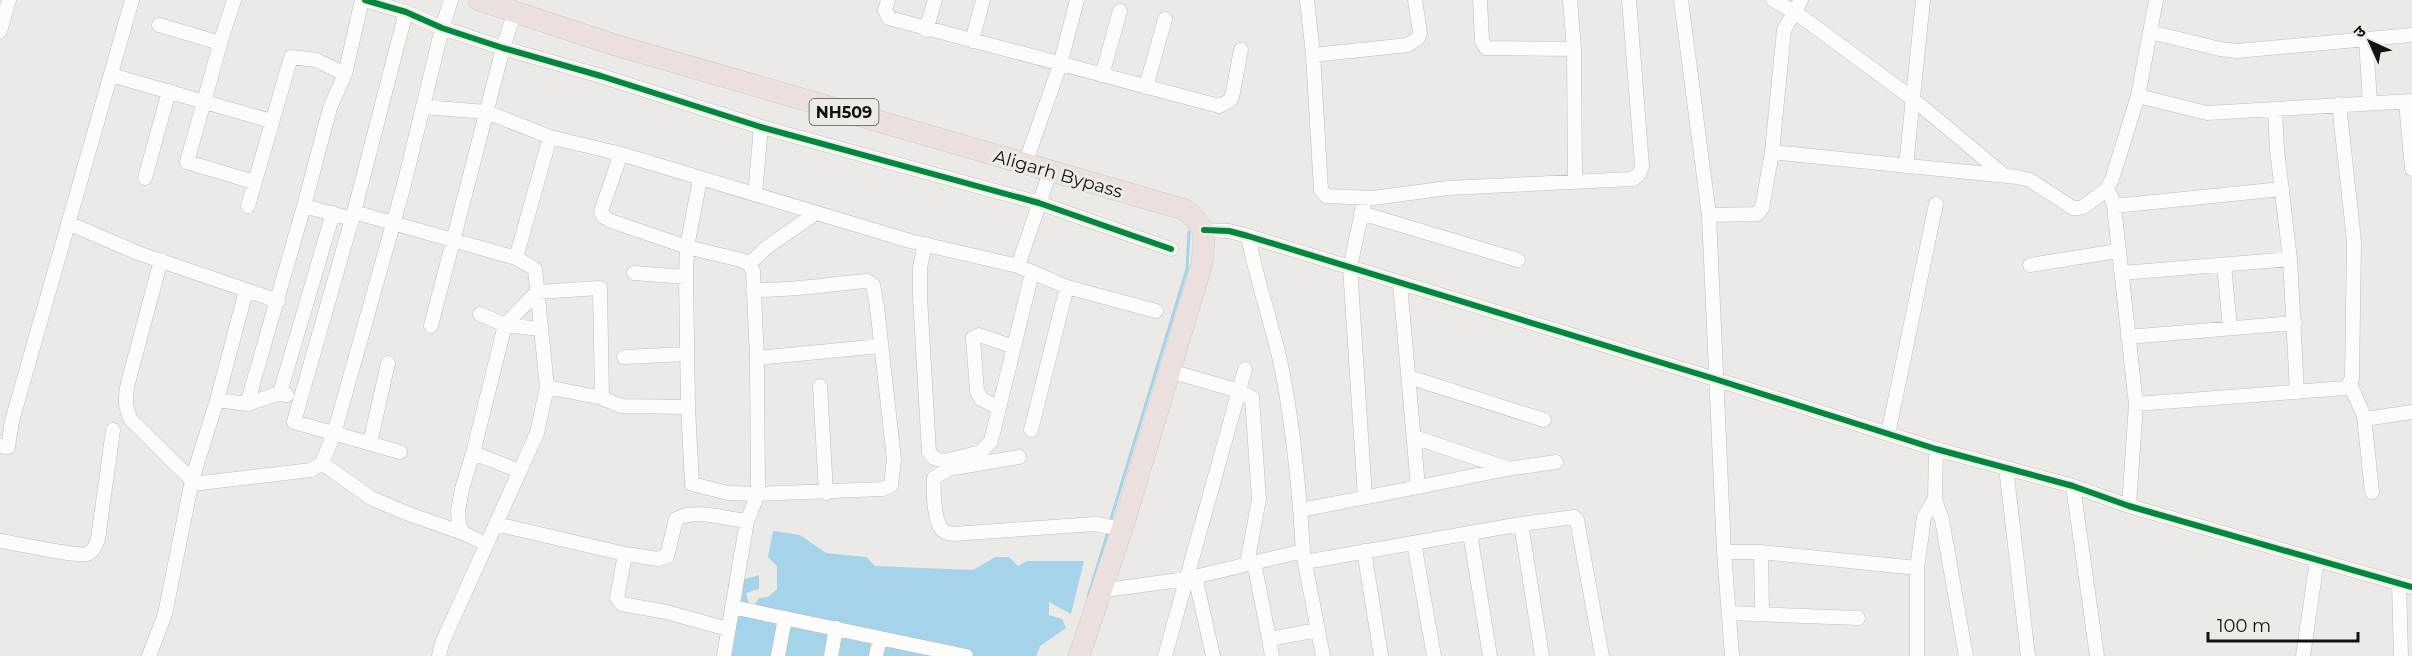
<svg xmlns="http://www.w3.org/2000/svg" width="2412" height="656" font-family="Montserrat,'Noto Sans Devanagari',sans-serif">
<rect width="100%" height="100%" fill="#eceae7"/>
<path fill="#a5d4ea" d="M 773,531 L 800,535 L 826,553 L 866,557 L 875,566 L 973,570 L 995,557 L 1009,557 L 1018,566 L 1027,561 L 1084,561 L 1071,614 L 1049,602 L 1049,615 L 1062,619 L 1066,628 L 1040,646 L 1036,656 L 719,656 L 719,638 L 728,611 L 728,584 L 759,575 L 759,589 L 746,593 L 751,610 L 759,598 L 768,597 L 777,589 L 777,566 L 768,557 Z"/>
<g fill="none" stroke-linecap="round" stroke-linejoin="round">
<path stroke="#a5d4ea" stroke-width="3" d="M 1110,522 L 1187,269 L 1189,232
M 1088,597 L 1108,532"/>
<g stroke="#bfbdbb" stroke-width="15">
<path id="minor" d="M 234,0 L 223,34 L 187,162 L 254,182
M 365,0 L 406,12 L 442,28 L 503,48 L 601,76 L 761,127 L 1039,203 L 1171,249
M 888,0 L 885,10 L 889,18 L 1219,106 L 1229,101 L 1232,97 L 1241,50
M 1307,0 L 1313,55 L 1321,190 L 1326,196 L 1373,198 L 1448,188 L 1633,179 L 1639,174 L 1642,166 L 1629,0
M 1480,0 L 1482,41 L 1486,48 L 1574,49
M 1570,0 L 1574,49 L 1575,181
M 1681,0 L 1709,215
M 1773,0 L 1795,12 L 1913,99 L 2005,176
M 159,25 L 220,43
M 926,30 L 935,0
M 0,31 L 9,0
M 2150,32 L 2220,49 L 2237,51 L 2412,35
M 2366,40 L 2370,103
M 972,41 L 983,0
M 1313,55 L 1408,45 L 1418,38 L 1420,33 L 1415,0
M 111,75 L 271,121
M 1102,75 L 1120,11
M 1146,87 L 1165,19
M 2138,96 L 2207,113 L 2412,101
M 2406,102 L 2412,169
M 423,107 L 487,112 L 550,137 L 621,154 L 910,241 L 1018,266 L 1067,287 L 1156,311
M 2275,111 L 2277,150 L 2290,259 L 2297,392
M 550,137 L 516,258 L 535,269 L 547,387 L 602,398 L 621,406 L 688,407
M 1772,152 L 2017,177 L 2030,180 L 2073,208 L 2078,208 L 2083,207 L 2106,190 L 2112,179 L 2138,96 L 2156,0
M 621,154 L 601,211 L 604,217 L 611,221 L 687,247 L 741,260 L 749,264 L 753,271 L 757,358 L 758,494 L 747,521 L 724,656
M 1025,164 L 1060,65 L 1077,0
M 1906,166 L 1923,0
M 145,178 L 169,91
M 700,179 L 687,247 L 686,277 L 688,407 L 692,484 L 728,493 L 758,494 L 882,489 L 891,485 L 894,459 L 877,307 L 873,285 L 867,281 C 829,284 791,291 753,290
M 2106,190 L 2111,196 L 2114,206 L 2136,404 L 2129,506
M 755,194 L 761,127
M 1365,198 L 1350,267 L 1365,497
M 248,206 L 291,57 L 316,60 L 345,74
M 2114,206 L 2282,189
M 354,212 L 516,258
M 1361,213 L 1518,260
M 352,219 L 304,206 L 330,108 L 345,74 L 362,0
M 68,223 L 138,253 L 278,301
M 1204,230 L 1229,231 L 1248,236 L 1715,379 L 1936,449 L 2073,486 L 2129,506 L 2412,587
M 925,244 L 920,268 L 920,297 L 929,452 L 934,458 L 945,461 L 981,452 L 991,441 L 1032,273
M 161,260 L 129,379 C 125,395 124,405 131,420 L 192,480
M 749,264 L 767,247 L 816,213
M 2030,265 L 2118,251
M 2224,265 L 2230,328
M 1018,266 L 1050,172
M 634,273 L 686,277
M 2122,273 L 2290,259
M 1400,284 L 1418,487 L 1507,469 L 1556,462
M 480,314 L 505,325 L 541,329
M 431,326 L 503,48 L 515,11
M 2128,337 L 2295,323
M 624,357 L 687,354
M 757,358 L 881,346
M 1170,371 L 1239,391 L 1252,398 L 1259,499 L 1247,564
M 1409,377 L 1544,420
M 2350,384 L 2364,416 L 2372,492
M 820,386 L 826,493
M 280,393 L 333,213
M 217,400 L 247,404 L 280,393 L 287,395
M 247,404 L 304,206
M 2136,404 L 2346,388 L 2352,379 L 2354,241 L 2339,104
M 999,408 L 981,399 L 977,391 L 973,338 L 979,335 L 1014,347
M 2365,419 L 2412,412
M 1031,430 L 1067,287
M 1888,434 L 1936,204
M 1414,437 L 1506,468
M 370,443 L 388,363
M 0,446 L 8,447 L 12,421 L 132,0
M 400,452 L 294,422 L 354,212 L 406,12
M 473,453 L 520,471
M 1019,457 L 948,469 L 934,478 C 933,490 934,516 940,527 C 942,532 948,533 953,534 L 1095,524 L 1122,529
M 322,463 L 371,498 L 406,513 L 463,533
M 2006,468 L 2028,656
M 192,484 L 311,470 L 322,463 L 334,434 L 404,185 L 442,28 L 451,0
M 2073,486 L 2097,656
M 1935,499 L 1942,520 L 1966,656
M 1301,510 L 1418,487
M 496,524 L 625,554 L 658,559 L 667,556 L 676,519 C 695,508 726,519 747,521
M 1521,524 L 1542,656
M 1470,533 L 1490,656
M 0,541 C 15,543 76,557 87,554 C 94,552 96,544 98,539 L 113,430
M 1414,543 L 1434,656
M 486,544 L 463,533 L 459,525 L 458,511 L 462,489 L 473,453 L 505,325 L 537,292 L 600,288 L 602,398
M 1364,551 L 1381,656
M 1724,552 L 1761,552 L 1917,568
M 1761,552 L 1762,614
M 1303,553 L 1323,656
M 625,554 L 617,598 L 622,604 L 666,612 L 728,629
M 1254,562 L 1269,639 L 1318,630
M 1305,562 L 1521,524 L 1574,517 L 1577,520 L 1602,656
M 1195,576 L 1213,656
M 2399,583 L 2401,656
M 1099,591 L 1186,579 L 1303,551 C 1299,486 1293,419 1279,356 C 1269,315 1256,277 1248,236
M 732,607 L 966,656
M 1729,613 L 1858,618
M 1269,639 L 1272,656
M 149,656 L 165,614 L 192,480 L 217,400 L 246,291
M 439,656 L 442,643 L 537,433 L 547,387
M 778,656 L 785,618
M 831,656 L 836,628
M 876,656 L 880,638
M 1165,656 L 1245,369
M 1732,656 L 1724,552 L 1709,215 L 1757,214 L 1762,208 L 1772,152 L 1784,30 L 1801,0
M 1917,656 L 1917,568 L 1924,517 L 1935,499 L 1936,449
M 2303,656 L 2317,560"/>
</g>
<g stroke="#c9c8c6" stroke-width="22">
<path id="highway" d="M 479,0 L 615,45 L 1186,210 C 1209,231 1204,234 1202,264 L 1122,529 L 1079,656"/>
</g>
<use href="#minor" stroke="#fcfcfb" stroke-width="14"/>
<use href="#highway" stroke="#ebe0de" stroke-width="21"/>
<g stroke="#eeebe5" stroke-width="10">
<path id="cycleway" d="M 365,0 L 406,12 L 442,28 L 503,48 L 601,76 L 761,127 L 1039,203 L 1171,249
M 1204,230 L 1229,231 L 1248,236 L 1715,379 L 1936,449 L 2073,486 L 2129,506 L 2412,587"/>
</g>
<use href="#cycleway" stroke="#00873e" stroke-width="6"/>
</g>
<g text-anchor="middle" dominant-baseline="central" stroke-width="6" stroke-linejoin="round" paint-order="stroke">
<rect fill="#eeebe5" stroke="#555350" stroke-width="1.5" x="809.5" y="99" width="69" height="26" rx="4.5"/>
<g font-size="16" font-weight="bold" fill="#131210">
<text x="844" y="112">NH509</text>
</g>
<g font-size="18" fill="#131210" stroke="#eeebe5">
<text transform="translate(1058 174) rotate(16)">Aligarh Bypass</text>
</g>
</g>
<g transform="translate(2370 42) rotate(315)" stroke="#eeebe5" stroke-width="4.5" paint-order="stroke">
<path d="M0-4.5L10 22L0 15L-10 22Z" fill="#131210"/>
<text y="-9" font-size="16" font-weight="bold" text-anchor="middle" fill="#131210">उ</text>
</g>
<path d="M2208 632v9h150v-9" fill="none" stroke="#131210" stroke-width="3"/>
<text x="2217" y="632" font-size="18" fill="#131210" stroke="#eeebe5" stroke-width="4.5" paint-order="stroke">100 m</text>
</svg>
